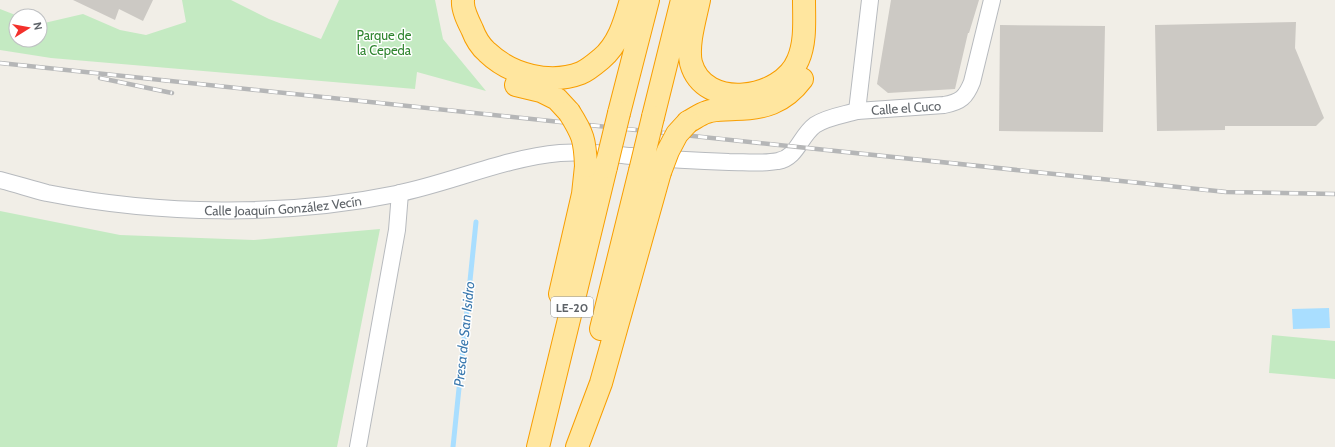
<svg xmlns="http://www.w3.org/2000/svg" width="1335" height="447" font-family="Cabin,sans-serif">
<rect width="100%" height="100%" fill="#f1eee7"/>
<path fill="#c4eac2" d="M 182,0 L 231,0 L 269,19 L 321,39 L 339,0 L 435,0 L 443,39 L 486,91 L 417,72 L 415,89 L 51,58 L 0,50 L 0,9 L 18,16 L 16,16 L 16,40 L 40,40 L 40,24 L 83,14 L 120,30 L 146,35 L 186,22 Z
M 0,211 L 120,235 L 254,240 L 380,229 L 337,447 L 0,447 Z
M 1272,335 L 1335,341 L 1335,379 L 1269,373 Z"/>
<path fill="#a9deff" d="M 1329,308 L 1330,328 L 1293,329 L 1292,309 Z"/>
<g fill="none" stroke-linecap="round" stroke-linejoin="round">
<path stroke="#a9deff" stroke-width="5" d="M 453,447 L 476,222"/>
</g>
<path fill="#ccc9c4" d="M 73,0 L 153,0 L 143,21 L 119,9 L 115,20 Z
M 891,0 L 979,0 L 969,33 L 968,33 L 955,89 L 888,93 L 877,84 Z
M 1296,22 L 1295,48 L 1324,118 L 1316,126 L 1225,126 L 1225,130 L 1157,131 L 1155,25 Z
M 1000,25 L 1105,26 L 1103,132 L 999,131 Z"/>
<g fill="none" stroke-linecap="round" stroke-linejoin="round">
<g stroke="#b7babe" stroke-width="18">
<g id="minor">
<path id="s1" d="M 870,0 L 857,111 L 944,105 C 961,102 966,97 972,82 L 992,0"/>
<path id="s2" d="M 0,180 C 16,184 31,189 47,193 C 159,215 285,217 396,194 C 451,183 504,158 560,153 C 584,151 607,154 631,156 C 664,159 696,161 729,162 C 745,162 762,164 778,161 C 797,158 800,136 815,125 C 827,117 843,115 857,111"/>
<path d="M 358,447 L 397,230 L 400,193"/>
</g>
</g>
<g stroke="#f89e00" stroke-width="24">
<path id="trunk" d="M 463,0 C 462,9 468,21 472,29 C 475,37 480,46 487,52 C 511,75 550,85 581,73 C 588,70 595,64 601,59 C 619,44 625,21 631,0
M 699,0 C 695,19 687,45 691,63 C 704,111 782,100 798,60 C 806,42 804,20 804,0
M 516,85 L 541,91 L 557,99 L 569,112
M 619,113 L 648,0
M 653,117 L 682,0
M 688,122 C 694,119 700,114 707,112 C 715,109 726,110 735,109 C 763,109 784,103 802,79
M 560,294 L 583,194 L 586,166
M 601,329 L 640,171
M 538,447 L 606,167
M 577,447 L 601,383 L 660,172"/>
</g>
<use href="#minor" stroke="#fff" stroke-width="16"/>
<use href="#trunk" stroke="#ffe69f" stroke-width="22"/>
<g stroke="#b5b6b7" stroke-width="4.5">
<path id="rail" d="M 0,63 L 1226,192 L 1335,194
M 100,78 L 172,93"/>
</g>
<use href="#rail" stroke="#fff" stroke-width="3" stroke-dasharray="9" stroke-linecap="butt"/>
<g stroke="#f89e00" stroke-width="24" stroke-linecap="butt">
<path id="trunk-bridge" d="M 569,112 C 583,134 585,140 586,166
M 606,167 L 619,113
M 640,171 L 653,117
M 660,172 L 668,151 L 677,134 L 688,122"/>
</g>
<use href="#trunk-bridge" stroke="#ffe69f" stroke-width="22"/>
</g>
<g text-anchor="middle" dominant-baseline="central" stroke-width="3" stroke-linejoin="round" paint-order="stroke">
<rect fill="#fff" stroke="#8e9295" stroke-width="1" x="551" y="297" width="42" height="20" rx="3"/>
<g font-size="12" font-weight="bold" fill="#5e6368">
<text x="572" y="307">LE-20</text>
</g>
<g font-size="13" fill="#308530" stroke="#fff">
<text x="384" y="35">Parque de<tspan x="384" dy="15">la Cepeda</tspan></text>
</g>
<g font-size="13" fill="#5e6368" stroke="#fff">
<text stroke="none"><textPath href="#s1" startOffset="161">Calle el Cuco</textPath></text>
<text stroke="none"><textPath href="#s2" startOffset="286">Calle Joaquín González Vecín</textPath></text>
</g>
<g font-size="14" font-style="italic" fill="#3c7aaf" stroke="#fff">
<text transform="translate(464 334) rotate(-84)">Presa de San Isidro</text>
</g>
</g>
<g transform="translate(28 28) rotate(79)"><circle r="19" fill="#ffffff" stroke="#bfc1c3"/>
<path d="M0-3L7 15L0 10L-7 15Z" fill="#f3302b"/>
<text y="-6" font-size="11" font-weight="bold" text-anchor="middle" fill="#5e6368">N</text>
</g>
</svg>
